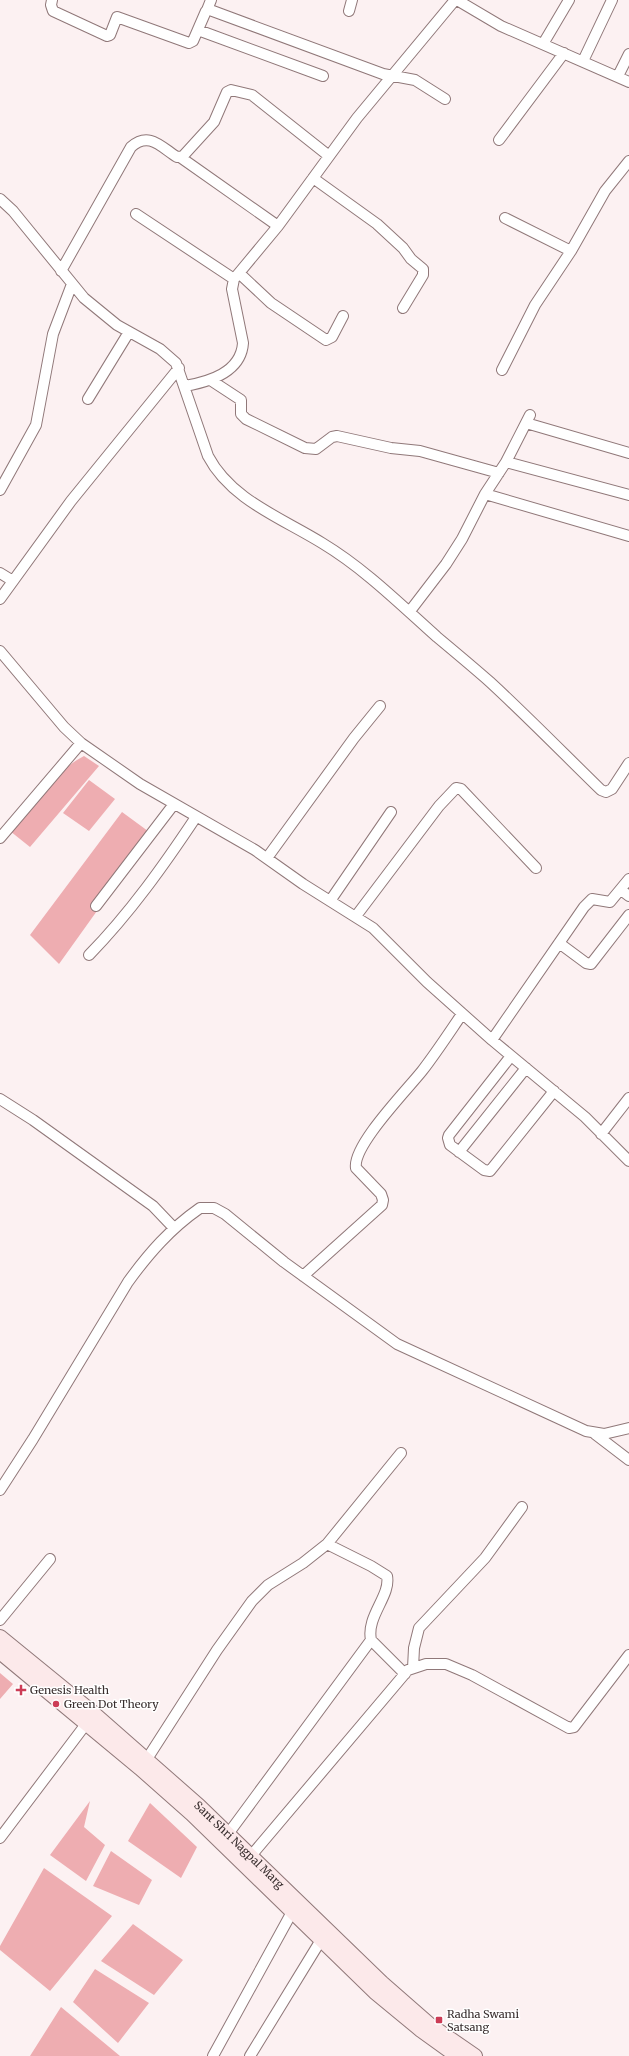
<svg xmlns="http://www.w3.org/2000/svg" width="629" height="2056" font-family="Merriweather,serif">
<rect width="100%" height="100%" fill="#fcf1f2"/>
<path fill="#eeadb1" d="M 84,756 L 99,766 L 30,847 L 10,831 C 32,805 53,772 84,756 Z
M 89,780 L 115,799 L 89,831 L 63,813 Z
M 122,812 L 152,834 L 59,964 L 30,935 Z
M 0,1673 L 13,1684 L 0,1699 Z
M 90,1801 L 84,1827 L 105,1845 L 86,1881 L 50,1855 Z
M 150,1803 L 197,1847 L 181,1878 L 128,1841 Z
M 111,1851 L 152,1880 L 139,1905 L 93,1886 Z
M 44,1868 L 112,1916 L 50,1991 L 0,1950 L 0,1946 Z
M 133,1924 L 183,1960 L 154,1995 L 101,1961 Z
M 95,1969 L 149,2003 L 118,2043 L 73,2002 Z
M 61,2007 L 120,2056 L 30,2056 Z"/>
<g fill="none" stroke-linecap="round" stroke-linejoin="round">
<g stroke="#907879" stroke-width="12">
<path id="street" d="M 52,0 L 51,5 L 53,11 L 107,36 L 110,35 L 117,17 L 189,43 L 193,41 L 206,11 L 210,10 L 383,74 L 415,80 L 445,99
M 457,0 L 501,26 L 629,82
M 207,10 L 211,0
M 349,11 L 352,0
M 198,30 L 323,76
M 543,44 L 569,0
M 583,61 L 612,0
M 618,76 L 629,54
M 499,140 L 564,53
M 180,157 L 278,226
M 313,178 L 377,224 L 403,248 L 411,259 L 423,269 L 423,275 L 403,308
M 0,199 L 13,211 L 84,298 L 117,325 L 160,349 L 176,363 L 208,456 C 231,500 282,518 322,543 C 365,569 400,604 437,637 C 455,652 473,667 490,682 C 528,717 564,754 601,790 L 606,792 L 612,789 L 629,763
M 136,214 L 234,279
M 505,218 L 571,251
M 61,271 L 131,147 C 149,131 161,147 177,157 L 183,156 L 214,122 L 227,92 L 231,90 L 252,95 L 329,156
M 239,273 L 271,303 L 326,340 L 332,337 L 343,316
M 502,370 L 535,305 L 571,251 L 605,191 L 629,161
M 212,381 L 241,400 L 241,414 L 246,419 L 305,448 L 316,449 L 332,437 L 337,436 L 391,448 L 420,451 L 499,473
M 185,386 C 208,382 241,373 243,343 L 232,289 L 234,279 L 278,226 L 357,118 L 455,0
M 88,399 L 129,332
M 526,423 L 629,453
M 506,462 L 629,495
M 0,490 L 36,425 L 53,334 L 72,284
M 485,494 L 629,536
M 0,573 L 13,581
M 0,599 L 71,501 L 179,368
M 410,611 L 446,564 L 462,539 L 485,494 L 506,462 L 530,415
M 0,651 L 64,727 L 81,743
M 0,838 L 81,743 L 140,784 L 255,850 L 303,884 L 373,928 L 427,982 L 492,1040 L 585,1117 L 629,1161
M 267,858 L 354,738 L 380,706
M 621,890 L 629,896
M 330,901 L 391,812
M 96,906 L 174,804
M 356,916 L 439,806 L 456,788 L 461,789 L 536,868
M 559,943 L 586,963 L 591,964 L 629,915
M 89,955 C 130,913 164,865 196,817
M 492,1040 L 584,907 L 592,899 L 610,902 L 629,879
M 511,1056 L 449,1135 L 448,1138 L 450,1145 L 484,1170 L 490,1171 L 554,1091
M 0,1099 L 33,1120 L 153,1206 L 174,1228
M 601,1134 L 629,1098
M 459,1152 L 526,1068
M 303,1276 L 382,1205 L 383,1200 L 381,1194 L 356,1168 C 352,1146 407,1090 422,1071 C 436,1053 449,1033 462,1014
M 595,1434 L 629,1460
M 0,1490 L 33,1439 L 128,1282 C 149,1253 170,1229 200,1208 L 214,1208 L 225,1214 L 284,1262 L 397,1344 L 586,1431 L 604,1434 L 629,1428
M 327,1544 L 371,1566 L 387,1576 C 391,1596 366,1616 371,1640 L 405,1674
M 0,1620 L 50,1559
M 413,1668 L 414,1648 L 419,1628 L 485,1558 L 522,1507
M 147,1759 L 217,1650 L 252,1601 L 268,1585 L 303,1563 L 327,1544 L 401,1453
M 228,1834 L 371,1640
M 0,1838 L 86,1724
M 250,1857 L 408,1670 L 426,1664 L 446,1664 L 472,1675 L 569,1728 L 574,1727 L 629,1655
M 213,2056 L 292,1912
M 250,2056 L 321,1940"/>
</g>
<g stroke="#907879" stroke-width="16">
<g id="secondary">
<path id="s1" d="M 0,1637 L 92,1712 L 199,1806 L 382,1983 L 430,2025 L 475,2056"/>
<path d="M 0,1652 L 140,1768 L 192,1814 L 375,1992 L 421,2030 L 457,2056"/>
</g>
</g>
<use href="#street" stroke="#fff" stroke-width="10"/>
<use href="#secondary" stroke="#fce9ea" stroke-width="14"/>
</g>
<g fill="#cc3c56" stroke="#fff" stroke-width="1.5">
<path d="M19 1684h4v4h4v4h-4v4h-4v-4h-4v-4h4z"/>
<circle cx="56" cy="1704" r="4"/>
<rect x="435" y="2016" width="8" height="8" rx="2"/>
</g>
<g text-anchor="middle" dominant-baseline="central" stroke-width="3" stroke-linejoin="round" paint-order="stroke">
<g font-size="11" fill="#382e2e" stroke="#fff" text-anchor="start">
<text x="30" y="1690">Genesis Health</text>
<text x="64" y="1704">Green Dot Theory</text>
<text x="447" y="2014">Radha Swami<tspan x="447" dy="13">Satsang</tspan></text>
</g>
<g font-size="11" fill="#382e2e" stroke="#fff">
<text stroke="none"><textPath href="#s1" startOffset="317">Sant Shri Nagpal Marg</textPath></text>
</g>
</g>
</svg>
